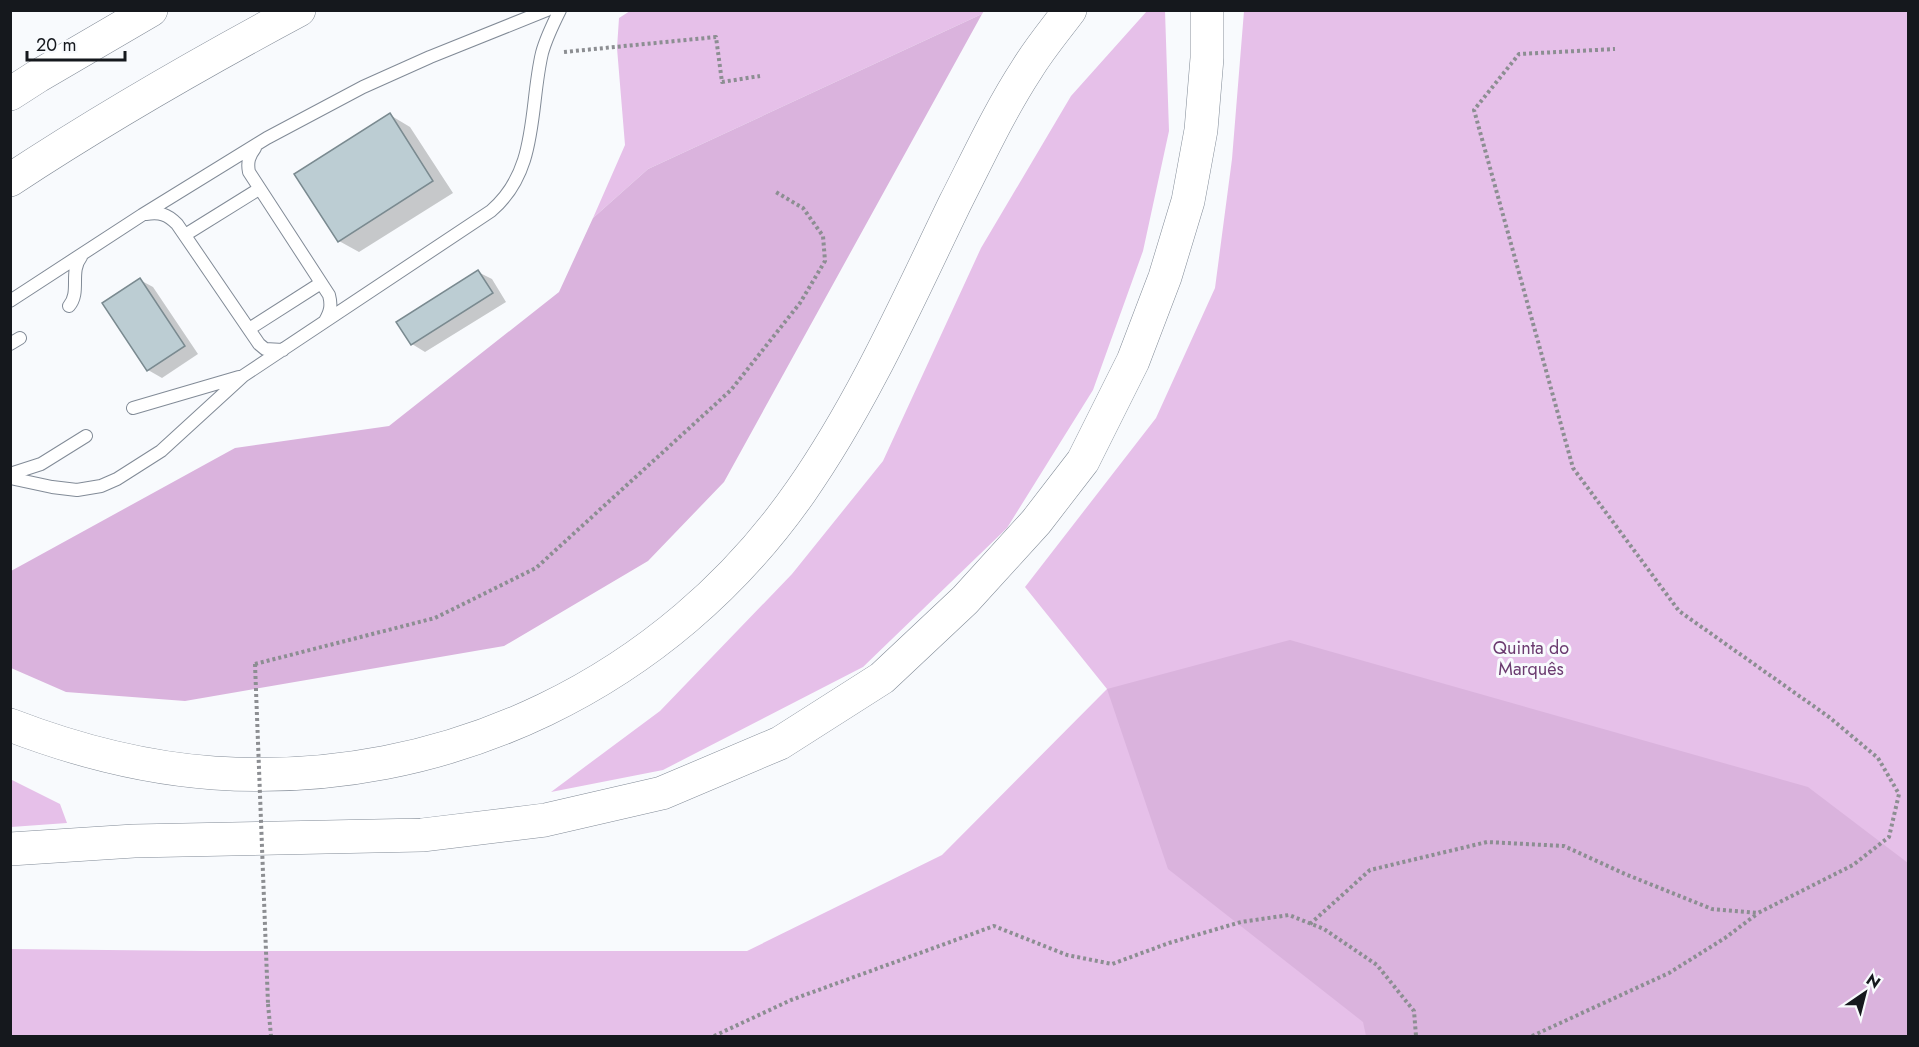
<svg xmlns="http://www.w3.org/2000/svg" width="1919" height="1047" font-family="Jost,sans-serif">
<rect width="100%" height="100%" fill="#f8fafd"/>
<path fill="#e6c0e9" d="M 630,11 L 984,11 L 982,14 L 648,169 L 593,218 L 625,145 L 617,48 L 619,18 Z
M 1147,11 L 1165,11 L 1169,131 L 1143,251 L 1093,390 L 1007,528 L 863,667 L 663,770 L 551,792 L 660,711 L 792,574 L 883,461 L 981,248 L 1071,96 Z
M 1244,11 L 1908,11 L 1908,1036 L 11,1036 L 11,949 L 204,951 L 747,951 L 942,855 L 1107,689 L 1025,587 L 1156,418 L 1215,288 L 1232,159 Z
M 10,779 L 60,804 L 67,823 L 11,827 Z"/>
<path fill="#dab3dd" d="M 982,14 L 724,482 L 648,561 L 504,646 L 185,701 L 66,692 L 11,668 L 11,571 L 235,448 L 389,426 L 559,292 L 593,218 L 648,169 Z
M 1290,640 L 1808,787 L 1908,863 L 1908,1036 L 1366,1036 L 1363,1022 L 1168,869 L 1107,689 Z"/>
<path fill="#0003" d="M 390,115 L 410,127 L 453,193 L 359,252 L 339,241 Z
M 478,272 L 492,279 L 506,302 L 425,352 L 412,344 Z
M 140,280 L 153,287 L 198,354 L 162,378 L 148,370 Z"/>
<path fill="#bccdd3" stroke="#7a8a90" stroke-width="1.5" d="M 390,113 L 433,181 L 338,242 L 294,174 Z
M 478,270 L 493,293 L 411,345 L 396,322 Z
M 140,278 L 185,346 L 147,371 L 102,303 Z"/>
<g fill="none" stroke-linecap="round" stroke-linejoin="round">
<g stroke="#828b97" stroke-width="14">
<path id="service" d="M 255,148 C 249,156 247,162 249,172 L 329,295 C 332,306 330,312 325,321
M 146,214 C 160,212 167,214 177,224 L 259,344 L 265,349 L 283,350
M 185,235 L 259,189
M 10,301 L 142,215 L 267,138 L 363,87 L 430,57 L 547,10
M 69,306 C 81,292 69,272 81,257
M 249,329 L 321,283
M 10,344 L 20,338
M 133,408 L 239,377
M 10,474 L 41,464 L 86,436
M 10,478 L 52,487 L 77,490 L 101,486 L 117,479 L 161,451 L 243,376 L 491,211 C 539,170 529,108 542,53 C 546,38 553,24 560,10"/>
</g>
<g stroke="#828b97" stroke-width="34">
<path id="motorway" d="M 10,94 L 38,76 L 151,10
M 10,180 C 104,118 200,63 299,10
M 10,725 C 75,750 145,768 214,773 C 447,789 668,682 801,491 C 863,402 908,300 955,203 C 978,158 999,112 1027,69 C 1039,49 1055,30 1070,10
M 10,849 L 134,841 L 422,835 L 545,820 L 662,793 L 780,743 L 882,678 L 965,600 L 1036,522 L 1083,461 L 1133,361 L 1165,277 L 1188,201 L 1201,130 L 1207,58 L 1207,10"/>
</g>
<path stroke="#8c8e92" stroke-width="4" stroke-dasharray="3 3" stroke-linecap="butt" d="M 564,52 L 716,37 L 722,82 L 760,76
M 255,664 L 435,618 L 536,568 L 731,390 L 800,303 L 825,261 L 823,236 L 803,208 L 774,191
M 1310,924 L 1370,870 L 1487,842 L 1564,846 L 1625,874 L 1712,909 L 1758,913 L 1853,865 L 1889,837 L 1899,794 L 1878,758 L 1829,717 L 1679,611 L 1573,468 L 1474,110 L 1519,54 L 1615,49
M 268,1004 L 271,1036
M 714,1036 L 791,1000 L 994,926 L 1067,955 L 1112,964 L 1169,943 L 1241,922 L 1289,915 L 1324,929 L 1377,965 L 1414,1011 L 1416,1036
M 1532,1036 L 1669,973 L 1725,938 L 1757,914"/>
<use href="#service" stroke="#fff" stroke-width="12"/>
<use href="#motorway" stroke="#fff" stroke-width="33"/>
<path stroke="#8c8e92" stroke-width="4" stroke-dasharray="3 3" stroke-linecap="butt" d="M 255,664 L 268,1004"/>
</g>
<g text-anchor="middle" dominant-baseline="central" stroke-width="6" stroke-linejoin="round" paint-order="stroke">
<g font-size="18" fill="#6b3b70" stroke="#f8fafd">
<text x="1531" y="648">Quinta do<tspan x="1531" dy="21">Marquês</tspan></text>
</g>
</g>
<rect width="1919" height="1047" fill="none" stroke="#15181d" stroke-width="24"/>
<g transform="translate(1865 993) rotate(35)" stroke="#f8fafd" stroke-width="4.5" paint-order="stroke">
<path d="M0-4.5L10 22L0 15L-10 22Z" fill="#15181d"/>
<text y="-9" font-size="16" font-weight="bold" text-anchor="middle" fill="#15181d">N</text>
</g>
<path d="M27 51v9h98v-9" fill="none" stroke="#15181d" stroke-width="3"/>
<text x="36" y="51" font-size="18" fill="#15181d" stroke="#f8fafd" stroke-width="4.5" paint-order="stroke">20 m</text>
</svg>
